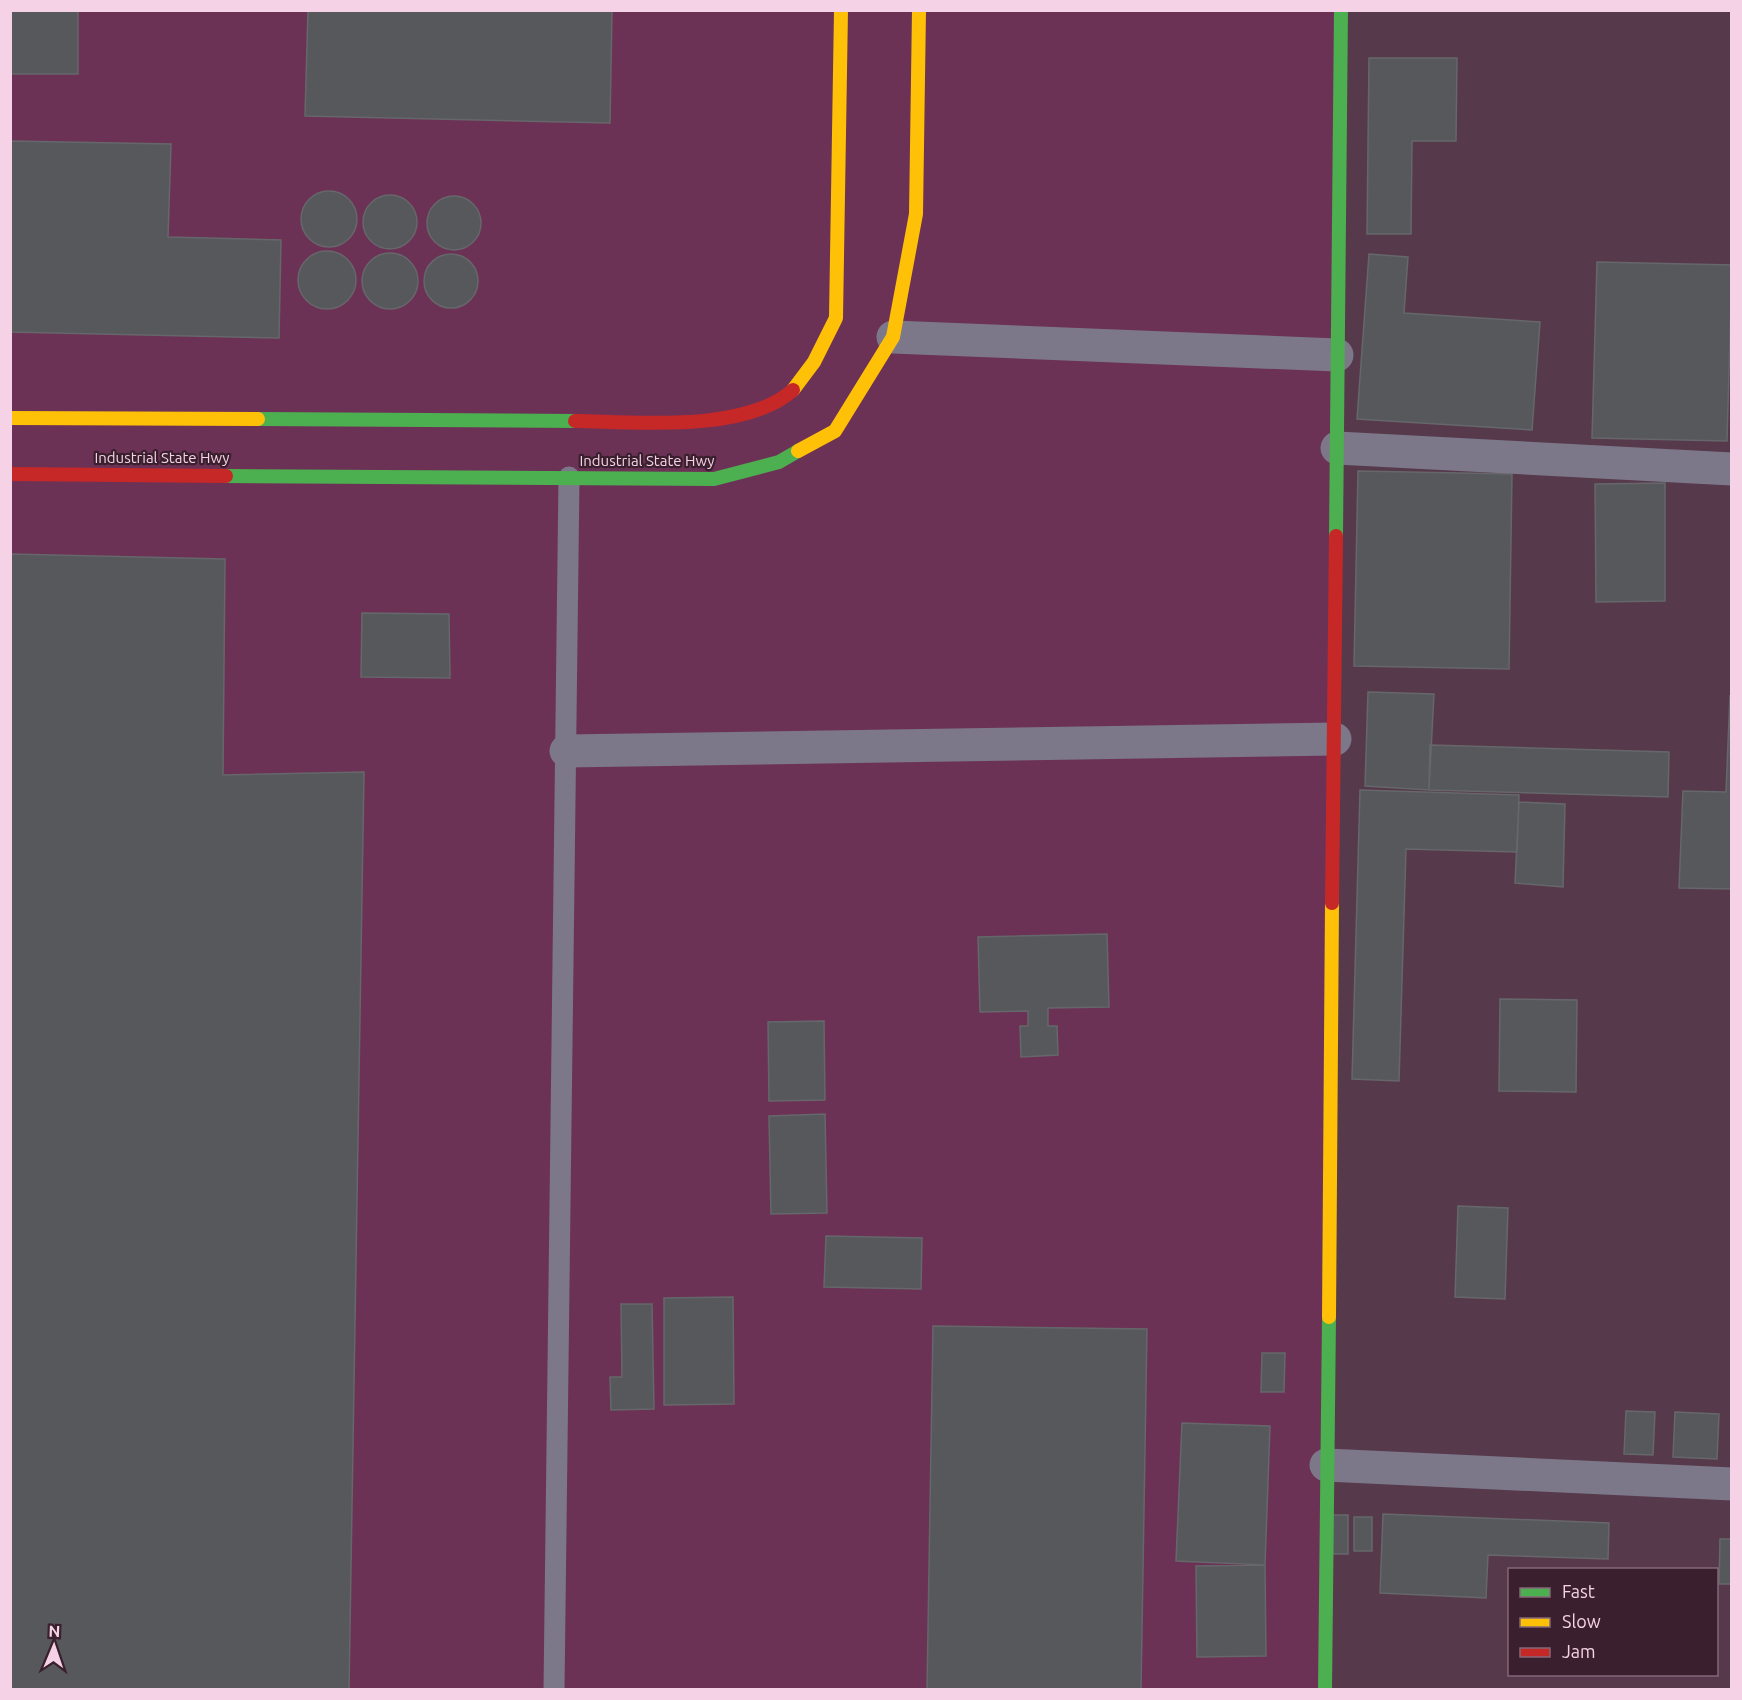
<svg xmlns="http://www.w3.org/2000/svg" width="1742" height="1700" font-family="Ubuntu,sans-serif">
<rect width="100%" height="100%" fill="#57394c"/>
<path fill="#6c3256" d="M 11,11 L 1342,11 L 1319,1689 L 11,1690 Z"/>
<path fill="#57585c" stroke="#66676a" stroke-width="1.5" d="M 10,10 L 78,10 L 78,74 L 10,74 Z
M 308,10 L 612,10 L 610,123 L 305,116 Z
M 1369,58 L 1457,58 L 1456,141 L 1412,141 L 1411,234 L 1367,234 Z
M 10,141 L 171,144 L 168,237 L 281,240 L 279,338 L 10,332 Z
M301 219a28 28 0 1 1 56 0a28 28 0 1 1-56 0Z
M363 222a27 27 0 1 1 54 0a27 27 0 1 1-54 0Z
M427 223a27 27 0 1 1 54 0a27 27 0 1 1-54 0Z
M298 280a29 29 0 1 1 58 0a29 29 0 1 1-58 0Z
M362 281a28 28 0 1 1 56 0a28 28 0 1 1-56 0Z
M424 281a27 27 0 1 1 54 0a27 27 0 1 1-54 0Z
M 1369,254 L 1408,257 L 1404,313 L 1540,322 L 1532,430 L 1357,419 Z
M 1597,262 L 1732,265 L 1727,441 L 1592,438 Z
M 1358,471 L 1512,474 L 1509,669 L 1354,666 Z
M 1665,483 L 1665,601 L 1596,602 L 1595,484 Z
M 10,554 L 225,559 L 223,775 L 364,772 L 349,1690 L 10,1690 Z
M 362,613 L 449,614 L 450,678 L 361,677 Z
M 1368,692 L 1434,694 L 1429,790 L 1365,786 Z
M 1730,695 L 1732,889 L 1679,888 L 1683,791 L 1726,792 Z
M 1430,745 L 1669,752 L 1668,797 L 1429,790 Z
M 1360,790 L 1519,795 L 1517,852 L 1406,849 L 1399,1081 L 1352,1079 Z
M 1519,802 L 1565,804 L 1563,887 L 1515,883 Z
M 1107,934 L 1109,1007 L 1048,1008 L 1048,1026 L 1057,1026 L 1058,1055 L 1021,1057 L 1020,1026 L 1028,1026 L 1028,1011 L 980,1012 L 978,937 Z
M 1500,999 L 1577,1000 L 1576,1092 L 1499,1091 Z
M 824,1021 L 825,1100 L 769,1101 L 768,1022 Z
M 825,1114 L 827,1213 L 771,1214 L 769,1116 Z
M 1458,1206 L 1508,1208 L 1505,1299 L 1455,1297 Z
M 826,1236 L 922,1238 L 921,1289 L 824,1287 Z
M 733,1297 L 734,1404 L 664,1405 L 664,1298 Z
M 621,1304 L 652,1304 L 654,1409 L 611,1410 L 610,1377 L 622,1377 Z
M 933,1326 L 1147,1329 L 1141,1690 L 927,1690 Z
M 1262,1353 L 1285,1353 L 1284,1392 L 1261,1392 Z
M 1626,1411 L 1655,1412 L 1653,1455 L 1624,1454 Z
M 1675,1412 L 1719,1414 L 1717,1459 L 1673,1457 Z
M 1182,1423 L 1270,1426 L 1265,1565 L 1176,1561 Z
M 1383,1514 L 1609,1523 L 1608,1559 L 1488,1555 L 1486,1598 L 1380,1593 Z
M 1331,1515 L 1348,1515 L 1348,1554 L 1330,1554 Z
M 1354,1517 L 1372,1517 L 1372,1551 L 1354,1551 Z
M 1720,1539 L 1732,1539 L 1732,1584 L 1719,1584 Z
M 1265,1565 L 1266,1656 L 1197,1657 L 1196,1566 Z"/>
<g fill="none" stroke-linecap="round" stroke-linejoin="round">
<path stroke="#7c7889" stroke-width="21" d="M 554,1690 L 569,477"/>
<path stroke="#7c7889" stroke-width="33" d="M 893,337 L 1337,355
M 1337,448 L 1732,469
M 566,751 L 1335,739
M 1326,1465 L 1732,1484"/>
<path stroke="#4caf50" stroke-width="14" d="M 258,419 L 575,421
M 226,476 L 714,479 L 779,462 L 798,451
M 1336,536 L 1341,10
M 1325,1690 L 1329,1317"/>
<path stroke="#ffc107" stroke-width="14" d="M 793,390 L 814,362 L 836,318 L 841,10
M 10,418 L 258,419
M 798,451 L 835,431 L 893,337 L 916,214 L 919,10
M 1329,1317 L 1332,903"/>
<path stroke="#c62828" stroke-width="14" d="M 575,421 C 636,422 745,433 793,390
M 10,474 L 226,476
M 1332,903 L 1336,536"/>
</g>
<g text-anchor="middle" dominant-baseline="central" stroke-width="4.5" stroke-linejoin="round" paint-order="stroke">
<g font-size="15" fill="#f5d2e5" stroke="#3a202f">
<text x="162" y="457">Industrial State Hwy</text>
<text x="647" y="460">Industrial State Hwy</text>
</g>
</g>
<rect width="1742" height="1700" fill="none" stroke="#f5d2e5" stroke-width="24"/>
<rect x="1508" y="1568" width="210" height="108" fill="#3a202f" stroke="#856778" stroke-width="1.5"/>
<rect x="1520" y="1588" width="30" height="9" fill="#4caf50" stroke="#856778" stroke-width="1.5"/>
<text x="1562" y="1598" font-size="18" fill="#f5d2e5">Fast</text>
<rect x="1520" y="1618" width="30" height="9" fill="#ffc107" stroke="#856778" stroke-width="1.5"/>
<text x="1562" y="1628" font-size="18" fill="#f5d2e5">Slow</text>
<rect x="1520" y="1648" width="30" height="9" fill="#c62828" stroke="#856778" stroke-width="1.5"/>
<text x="1562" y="1658" font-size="18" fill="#f5d2e5">Jam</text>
<g transform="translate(54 1646) rotate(2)" stroke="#3a202f" stroke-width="4.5" paint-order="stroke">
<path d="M0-4.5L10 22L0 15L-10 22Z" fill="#f5d2e5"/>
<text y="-9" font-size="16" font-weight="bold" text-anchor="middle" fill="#f5d2e5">N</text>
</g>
</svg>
